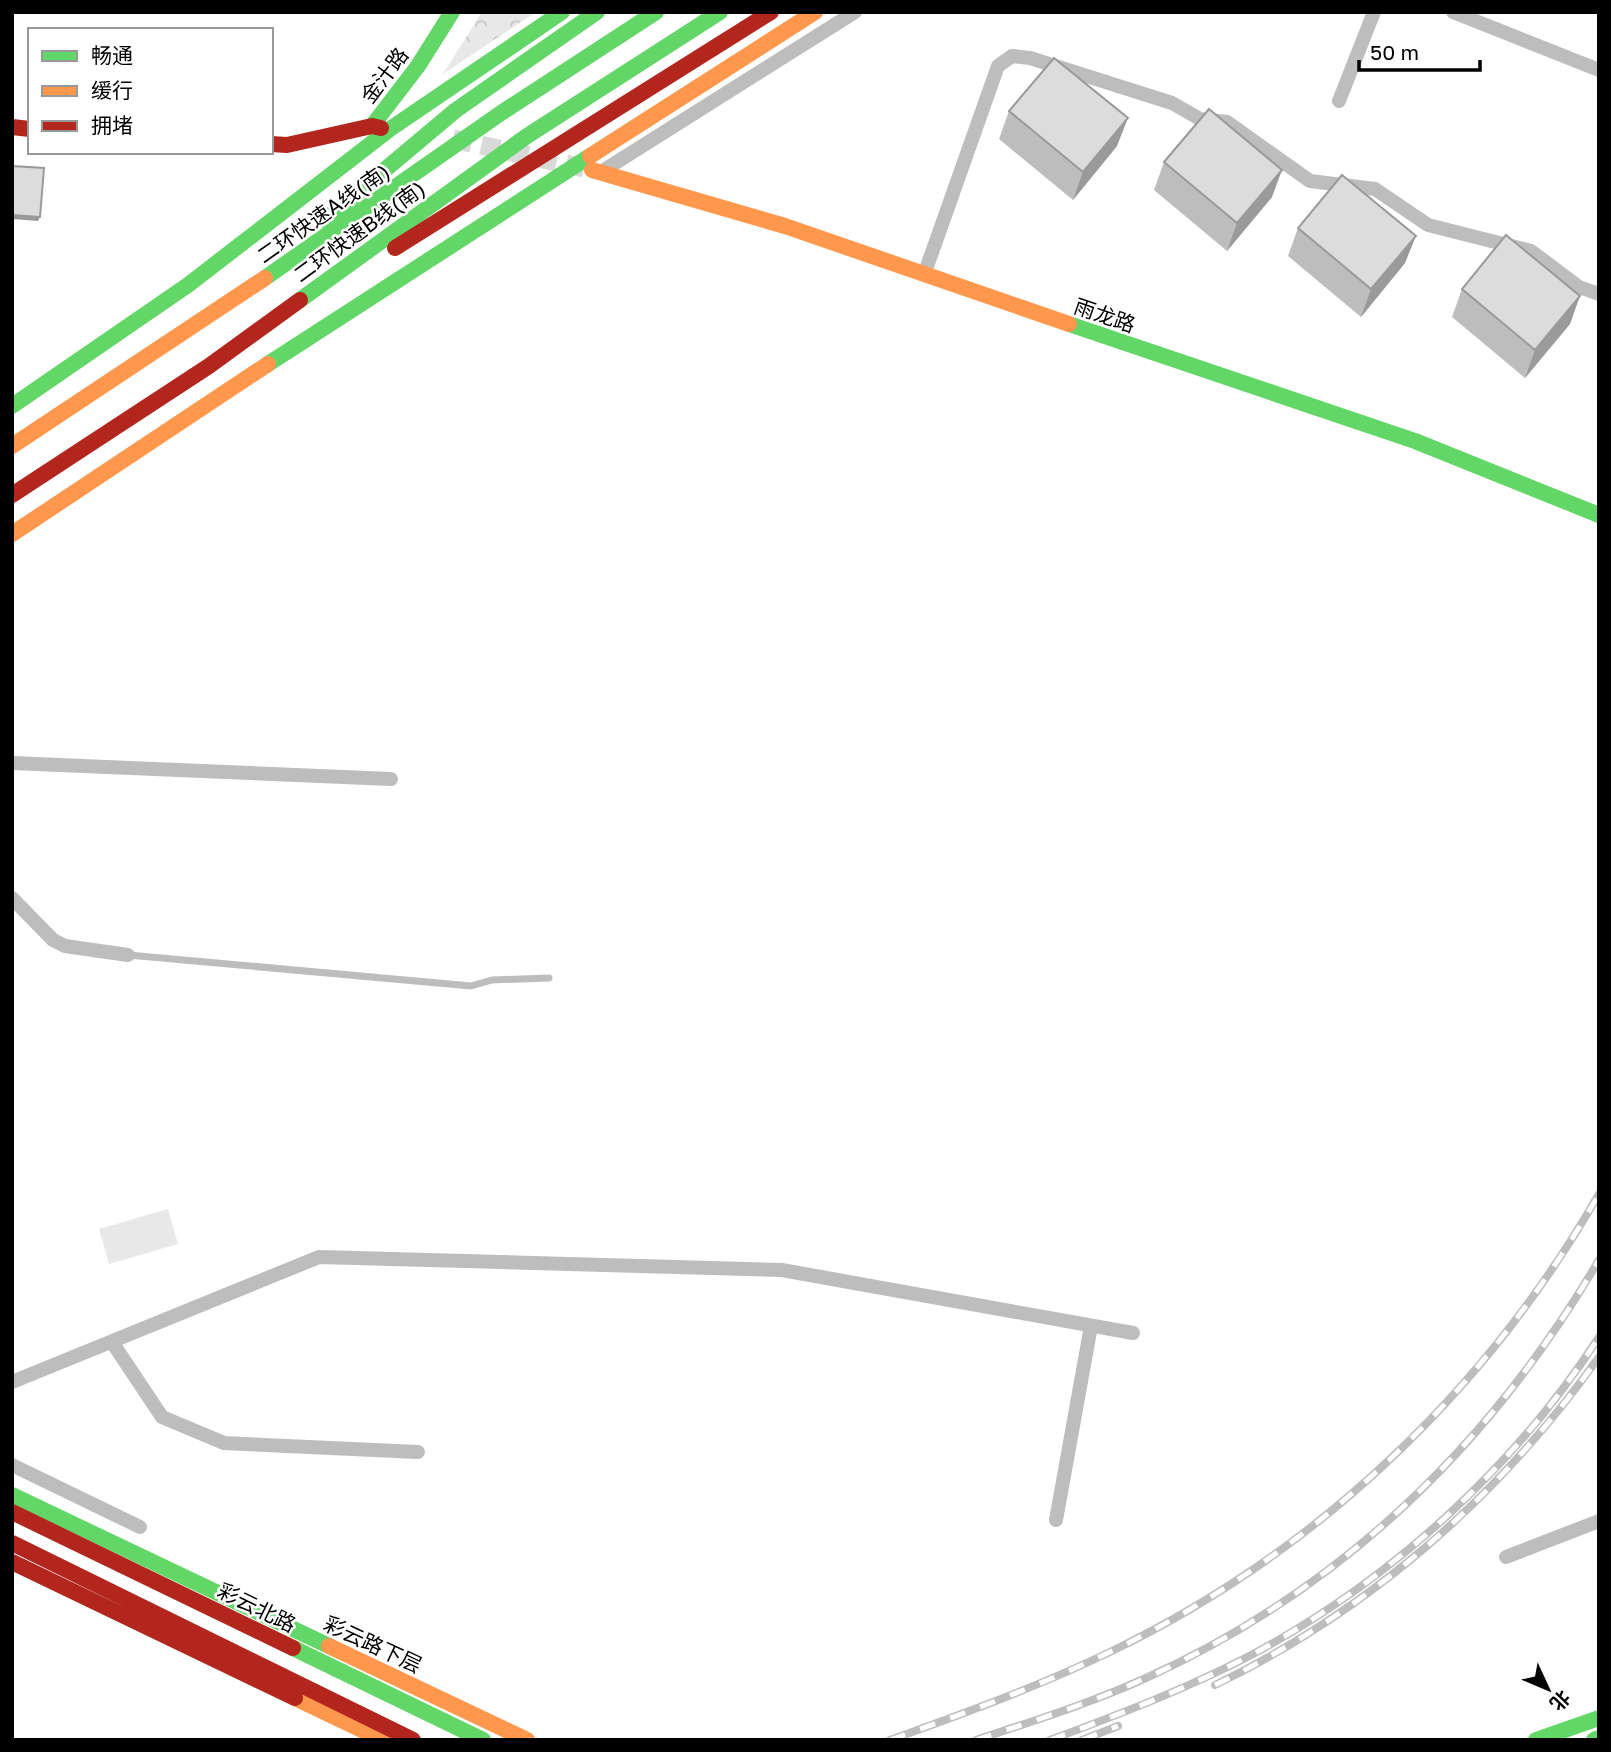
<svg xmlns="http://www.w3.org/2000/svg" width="1611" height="1752" font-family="'Golos Text','Noto Sans SC',sans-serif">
<defs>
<pattern id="forest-crowns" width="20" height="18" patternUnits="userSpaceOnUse" patternTransform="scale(1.75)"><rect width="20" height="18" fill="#e8e8e8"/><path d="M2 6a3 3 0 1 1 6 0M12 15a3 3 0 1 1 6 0" fill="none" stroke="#c5c5c5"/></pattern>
</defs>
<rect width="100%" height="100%" fill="#fff"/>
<path fill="#e8e8e8" d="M 168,1209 L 178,1244 L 109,1264 L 99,1229 Z"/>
<path fill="url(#forest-crowns)" d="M 482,12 L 536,12 L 443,74 Z"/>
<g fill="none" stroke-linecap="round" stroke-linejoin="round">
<path stroke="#d9d9d9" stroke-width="19" stroke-dasharray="19 10" stroke-linecap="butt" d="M 453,139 L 584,168"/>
<path stroke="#bdbdbd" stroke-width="7" d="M 128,955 L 471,986 L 492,980 L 549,978"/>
<path stroke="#bdbdbd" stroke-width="14" d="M 1453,12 L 1599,70
M 1339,101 L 1374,12
M 601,172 L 855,12
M 924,275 L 998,66 L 1012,56 L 1030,58 L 1172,103 L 1200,119 L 1227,122 L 1310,181 L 1375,189 L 1428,225 L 1531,251 L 1579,287 L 1599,294
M 12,763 L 391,779
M 12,898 L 53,940 L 65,946 L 128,955
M 112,1342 L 162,1417 L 224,1443 L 418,1452
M 12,1382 L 319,1257 L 782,1270 L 1133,1333
M 12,1465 L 140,1527
M 1056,1520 L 1091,1326
M 1506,1557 L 1599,1521"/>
<path stroke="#63d668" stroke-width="16" d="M 372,126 L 418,66 L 452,12
M 325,220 L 456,110 L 597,12
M 265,278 L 501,113 L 656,12
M 300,300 L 527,136 L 720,12
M 1069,324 L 1415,441 L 1599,515
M 268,364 L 590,156
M 12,406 L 188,285 L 390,129 L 562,12
M 12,1495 L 329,1646
M 293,1648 L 483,1740
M 1536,1740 L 1599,1718
M 1594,1740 L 1599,1738"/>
<path stroke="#ff974d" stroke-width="16" d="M 590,156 L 815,12
M 592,170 L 785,226 L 1069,324
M 12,446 L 265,278
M 12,534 L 268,364
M 329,1646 L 527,1740
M 295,1698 L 383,1740"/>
<path stroke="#b3261e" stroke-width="16" d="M 12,127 L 30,129
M 271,144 L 287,145 L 372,126 L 381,128
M 395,248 L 771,12
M 12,495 L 209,366 L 300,300
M 12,1512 L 293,1648
M 12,1543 L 413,1740
M 12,1562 L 295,1698"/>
<g stroke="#bdbdbd" stroke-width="8">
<path id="rail" d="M 1215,1685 C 1370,1610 1499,1497 1599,1357
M 890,1740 C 965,1713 1040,1686 1112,1651 C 1317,1552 1486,1391 1599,1194
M 976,1740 C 1033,1721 1091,1703 1146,1678 C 1342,1589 1491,1444 1599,1260
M 1050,1740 C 1120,1714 1189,1688 1255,1653 C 1392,1579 1515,1467 1599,1337
M 1082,1740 L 1118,1726"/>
</g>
<use href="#rail" stroke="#fff" stroke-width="5" stroke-dasharray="16" stroke-linecap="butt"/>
</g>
<path fill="#bdbdbd" d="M 1009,111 L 1117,146 L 1073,200 L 999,139 Z
M 1164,162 L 1272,197 L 1227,251 L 1154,190 Z
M 1298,228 L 1405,263 L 1361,317 L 1288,256 Z
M 1462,289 L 1570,324 L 1525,378 L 1452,317 Z"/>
<path fill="#9a9a9a" d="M 1128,118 L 1117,146 L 1073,200 L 1083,172 Z
M 1282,170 L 1272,197 L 1227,251 L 1237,223 Z
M 12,215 L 40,217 L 38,221 L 12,219 Z
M 1416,236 L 1405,263 L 1361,317 L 1371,289 Z
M 1580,296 L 1570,324 L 1525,378 L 1535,350 Z"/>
<path fill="#dcdcdc" stroke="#9a9a9a" stroke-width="2" d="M 1054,58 L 1128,118 L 1083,172 L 1009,111 Z
M 1209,109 L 1282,170 L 1237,223 L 1164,162 Z
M 12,166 L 44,168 L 40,217 L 12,215 Z
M 1342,175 L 1416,236 L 1371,289 L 1298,228 Z
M 1506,235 L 1580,296 L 1535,350 L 1462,289 Z"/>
<g text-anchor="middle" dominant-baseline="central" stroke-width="5" stroke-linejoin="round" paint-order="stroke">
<g font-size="21" fill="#000" stroke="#fff">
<text transform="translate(384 75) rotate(-53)">金汁路</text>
<text transform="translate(323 213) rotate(-35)">二环快速A线(南)</text>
<text transform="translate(359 231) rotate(-36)">二环快速B线(南)</text>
<text transform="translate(1105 315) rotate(19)">雨龙路</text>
<text transform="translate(257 1607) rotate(26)">彩云北路</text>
<text transform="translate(373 1644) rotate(25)">彩云路下层</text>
</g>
</g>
<rect width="1611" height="1752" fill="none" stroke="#000000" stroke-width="28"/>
<rect x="28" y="28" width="245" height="126" fill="#ffffff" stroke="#999999" stroke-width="2"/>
<rect x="42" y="51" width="35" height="10" fill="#63d668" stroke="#999999" stroke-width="2"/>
<text x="91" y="63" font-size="21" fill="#000000">畅通</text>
<rect x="42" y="86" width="35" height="10" fill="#ff974d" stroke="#999999" stroke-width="2"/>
<text x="91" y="98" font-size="21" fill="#000000">缓行</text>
<rect x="42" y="121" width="35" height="10" fill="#b3261e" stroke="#999999" stroke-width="2"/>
<text x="91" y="133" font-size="21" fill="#000000">拥堵</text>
<g transform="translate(1548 1689) rotate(134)" stroke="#ffffff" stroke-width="5" paint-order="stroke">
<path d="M0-5L12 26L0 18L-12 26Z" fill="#000000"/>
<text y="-10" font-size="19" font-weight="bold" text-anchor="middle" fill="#000000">北</text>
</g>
<path d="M1359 60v10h121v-10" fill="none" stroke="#000000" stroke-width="3.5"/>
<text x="1370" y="60" font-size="21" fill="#000000" stroke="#ffffff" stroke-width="5" paint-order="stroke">50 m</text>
</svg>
